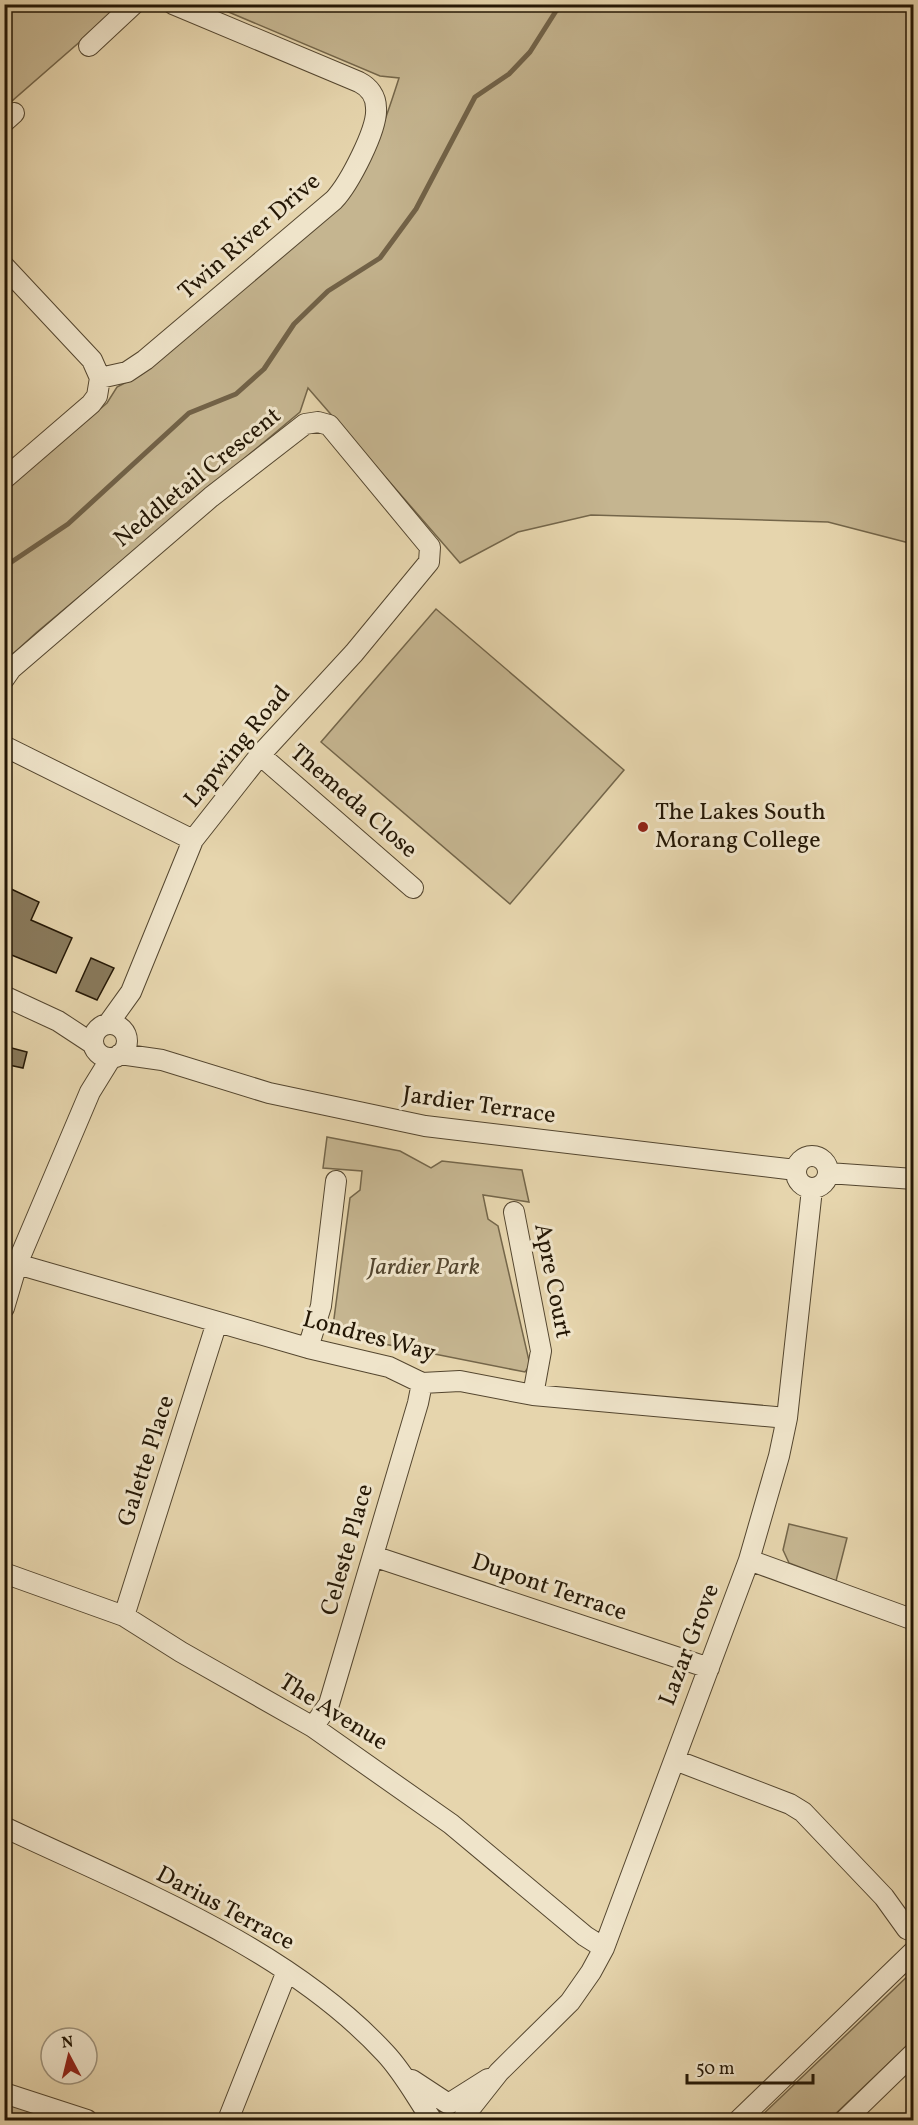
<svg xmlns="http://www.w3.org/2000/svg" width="918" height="2125" font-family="Vollkorn,serif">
<rect width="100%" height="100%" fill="#e6d5ad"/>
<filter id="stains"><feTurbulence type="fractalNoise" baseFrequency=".00333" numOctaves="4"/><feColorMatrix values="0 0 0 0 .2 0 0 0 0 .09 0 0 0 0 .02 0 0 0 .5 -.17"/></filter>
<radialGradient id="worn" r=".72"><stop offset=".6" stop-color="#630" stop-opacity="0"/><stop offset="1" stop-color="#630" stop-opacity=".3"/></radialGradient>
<path fill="#c5b590" stroke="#74664a" stroke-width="1.5" d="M 5,4 L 122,5 L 5,107 Z
M 212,5 L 913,5 L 913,544 L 828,522 L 591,515 L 518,532 L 460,563 L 308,388 L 300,412 L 37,632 L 5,661 L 5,490 L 107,403 L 117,387 L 142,374 L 339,207 C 369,171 385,122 399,78 L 380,76 Z
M 436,609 L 624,770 L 510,904 L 321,742 Z
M 327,1137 L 400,1151 L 431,1168 L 442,1161 L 522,1170 L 529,1202 L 483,1195 L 488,1219 L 498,1226 L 530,1365 L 525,1372 L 339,1335 L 333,1326 L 350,1198 L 360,1190 L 362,1171 L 323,1168 Z
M 789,1524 L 847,1538 L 836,1581 L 789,1563 L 783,1550 Z
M 913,1971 L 913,2040 L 829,2120 L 757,2120 Z
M 5,2101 L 56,2120 L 5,2120 Z"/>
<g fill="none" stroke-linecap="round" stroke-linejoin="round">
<path stroke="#716248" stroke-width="5" d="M 4,567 L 68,524 L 189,413 L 236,394 L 264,369 L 294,324 L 328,291 L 380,258 L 416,209 L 475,97 L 509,74 L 530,52 L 556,11 L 565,4"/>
</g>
<path fill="#897a5c" stroke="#241705" stroke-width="1.5" d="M 9,888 L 39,902 L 31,920 L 72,938 L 56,973 L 4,952 L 4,899 Z
M 91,958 L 114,968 L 97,1000 L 76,991 Z
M 4,1046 L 27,1052 L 23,1068 L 4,1064 Z"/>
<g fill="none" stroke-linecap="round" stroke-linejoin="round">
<g stroke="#54462f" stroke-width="22">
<path id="minor" d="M 89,46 L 134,4
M 4,122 L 14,113
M 4,266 L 92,360 L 100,378
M 4,479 L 91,404 L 97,396 L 100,378 L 127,372 L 145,360 L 334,200 C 349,184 378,129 376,108 C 376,96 369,87 359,82 L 173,4
M 4,679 L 11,669 L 211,497 L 305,424 L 318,422 L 329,425 L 430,547 L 429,562 L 354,653 L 260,755 L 193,840 L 131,992 L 108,1024
M 4,746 L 193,840
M 260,755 L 413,888
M 4,996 L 58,1021 L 93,1044
M93 1041a17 17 0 1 1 34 0a17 17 0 1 1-34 0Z
M 120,1054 L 162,1060 L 269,1093 L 425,1126 L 796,1170
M796 1172a16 16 0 1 1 32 0a16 16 0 1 1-32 0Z
M 828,1173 L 914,1179
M 514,1212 L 541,1351 L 533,1395
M 17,1264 L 308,1348 L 389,1367 L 422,1383 L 460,1381 L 533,1395 L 787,1418
M 4,1308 L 17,1264 L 90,1092 L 111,1058
M 308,1348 L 321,1306 L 336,1181
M 373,1556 L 709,1668
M 749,1560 L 914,1620
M 4,1573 L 124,1616 L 181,1652 L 313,1727 L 451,1824 L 585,1936 L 604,1948
M 124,1616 L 217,1322
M 313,1727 L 329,1704 L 332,1694 L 418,1403 L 422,1383
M 675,1760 L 790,1804 L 803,1812 L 884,1897 L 907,1929 L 914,1932
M 4,1827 C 133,1888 287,1947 385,2053 C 404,2073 416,2097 432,2120
M 412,2080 L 447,2103
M 4,2093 L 87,2120
M 450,2103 L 488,2079
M 465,2115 L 499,2072 L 570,2002 L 591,1972 L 604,1948 L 749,1560 L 779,1456 L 787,1418 L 812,1189
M 228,2120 L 287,1971
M 739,2120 L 914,1951
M 845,2120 L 914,2053"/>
</g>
<use href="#minor" stroke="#efe4ca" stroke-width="20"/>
</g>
<circle fill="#8f2418" stroke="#efe4ca" stroke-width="2" cx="643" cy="827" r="6"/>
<g text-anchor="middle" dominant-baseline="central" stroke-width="6" stroke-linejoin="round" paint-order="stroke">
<g font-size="24" fill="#241705" stroke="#efe4ca">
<text transform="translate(250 237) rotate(-41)">Twin River Drive</text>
<text transform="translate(198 478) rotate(-39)">Neddletail Crescent</text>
<text transform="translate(238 747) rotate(-50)">Lapwing Road</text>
<text transform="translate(353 802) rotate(41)">Themeda Close</text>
<text transform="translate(479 1106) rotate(8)">Jardier Terrace</text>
<text transform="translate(552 1281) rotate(79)">Apre Court</text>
<text transform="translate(369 1337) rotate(15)">Londres Way</text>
<text transform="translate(147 1461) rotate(-72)">Galette Place</text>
<text transform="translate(348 1550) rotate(-74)">Celeste Place</text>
<text transform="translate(549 1588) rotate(19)">Dupont Terrace</text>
<text transform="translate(690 1645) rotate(-69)">Lazar Grove</text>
<text transform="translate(333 1713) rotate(32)">The Avenue</text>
<text transform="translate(225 1909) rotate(28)">Darius Terrace</text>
</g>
<g font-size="24" fill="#241705" stroke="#efe4ca" text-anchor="start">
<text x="655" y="813">The Lakes South<tspan x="655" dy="28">Morang College</tspan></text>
</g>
<g font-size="24" font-style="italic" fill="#54462f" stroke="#efe4ca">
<text x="424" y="1268">Jardier Park</text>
</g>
</g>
<rect width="918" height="2125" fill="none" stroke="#e6d5ad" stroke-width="24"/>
<rect x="6" y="6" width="906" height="2113" fill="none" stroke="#241705" stroke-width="3"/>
<rect x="12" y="12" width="894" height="2101" fill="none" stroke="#241705" stroke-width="1.5"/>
<g transform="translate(69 2056) rotate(353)"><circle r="28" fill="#efe4ca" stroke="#9e927b" stroke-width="1.5"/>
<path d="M0-4.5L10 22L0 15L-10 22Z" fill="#8f2418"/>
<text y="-9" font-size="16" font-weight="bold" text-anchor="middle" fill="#241705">N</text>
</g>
<path d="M687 2074v9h126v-9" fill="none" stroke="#241705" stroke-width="3"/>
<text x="696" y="2074" font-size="18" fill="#241705" stroke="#efe4ca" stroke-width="4.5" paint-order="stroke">50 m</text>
<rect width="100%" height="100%" filter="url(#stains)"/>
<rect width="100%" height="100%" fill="url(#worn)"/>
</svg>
